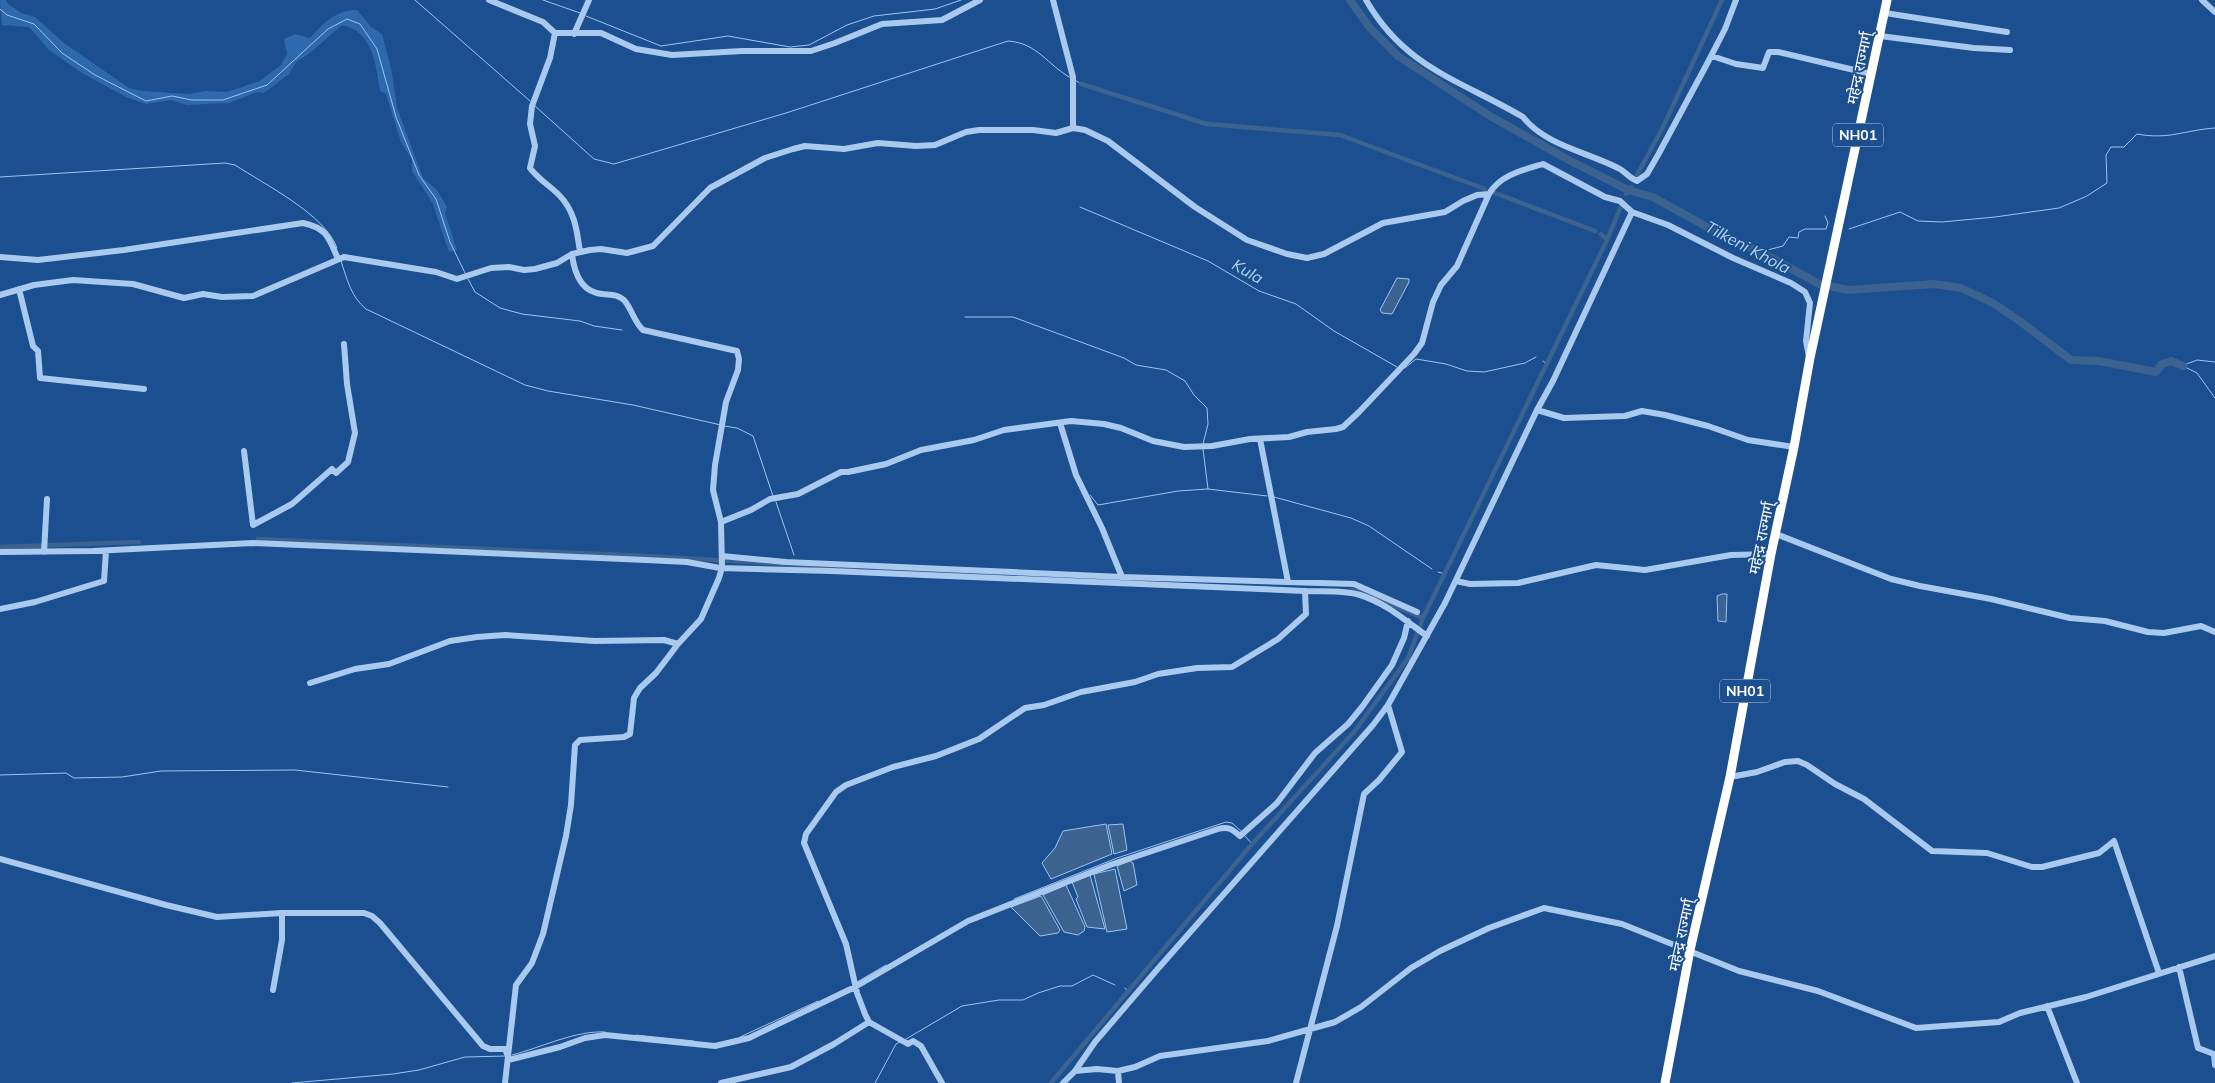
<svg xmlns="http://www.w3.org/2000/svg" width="2215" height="1083" font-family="Mulish,'Noto Sans Devanagari',sans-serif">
<rect width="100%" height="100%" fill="#1b4f8f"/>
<path fill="#2e69ad" d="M 0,0 L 6,0 L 8,4 L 21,13 L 35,17 L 64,43 L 129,88 L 143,91 L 188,94 L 206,91 L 227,92 L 260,81 L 281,65 L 287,54 L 284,39 L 295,34 L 310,38 C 324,23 335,10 357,10 L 371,27 L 382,34 L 392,73 L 397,108 L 423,178 L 437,190 L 447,207 L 445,213 L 457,250 L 449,252 L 433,204 L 412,171 L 412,160 L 401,142 L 386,94 L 380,91 C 376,65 373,31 342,25 L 310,53 L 296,62 L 289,74 L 264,93 L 257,92 L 229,103 L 187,105 L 171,100 L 146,104 L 126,97 L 82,73 L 49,50 L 29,27 L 2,25 Z"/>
<path fill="#3c6290" stroke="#9cc4f0" d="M 1397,278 L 1409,279 L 1409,282 L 1392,314 L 1382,313 L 1380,310 Z
M 1722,594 L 1727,594 L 1726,622 L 1718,621 L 1717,596 Z
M 1106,824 L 1112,854 L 1051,879 L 1042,863 L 1055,848 L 1063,831 Z
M 1123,824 L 1127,850 L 1114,854 L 1108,825 Z
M 1130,861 L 1133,863 L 1137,885 L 1124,891 L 1117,866 Z
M 1115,869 L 1127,929 L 1107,932 L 1094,874 Z
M 1090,875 L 1105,929 L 1087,927 L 1076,899 L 1078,897 L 1072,882 Z
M 1066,885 L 1085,927 L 1084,931 L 1078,935 L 1064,932 L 1043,895 Z
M 1041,896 L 1060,930 L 1058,933 L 1040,936 L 1011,907 Z"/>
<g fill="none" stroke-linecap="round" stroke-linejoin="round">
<path stroke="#9cc4f0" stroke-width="1" d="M 415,0 L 530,101
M 543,0 L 580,13
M 0,9 L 7,15 L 34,24 L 62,53 L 95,75 L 146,101 L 172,96 L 192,100 L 223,100 L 267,85 L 328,29 L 347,19 L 360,24 L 377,49 L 396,117 L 419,175 L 436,199 L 450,242 L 465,273
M 586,16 L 661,46 L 728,36 L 790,47 L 809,45 L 847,25 L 874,16 L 935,9 L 961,0
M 1075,80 L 1081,84
M 535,106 L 594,159 L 614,164 L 786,113 L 1008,41 C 1038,43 1047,65 1071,78
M 0,177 L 225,163 L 235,165 C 264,184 326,215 337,248
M 1080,207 L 1208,261 L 1259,291 L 1296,304 L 1334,331 L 1397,367
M 1849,229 L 1900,212 L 1918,221 L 1942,222 L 1995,217 L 2059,208 L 2087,196 L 2107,183 L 2106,155 L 2111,147 L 2124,147 L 2137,134 C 2169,140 2185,130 2215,128
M 1760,252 L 1783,246 L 1789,237 L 1798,238 L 1799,232 L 1805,229 L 1826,229 L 1828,223 L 1825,216
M 341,261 C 347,279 351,297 366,309 L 525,385 L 548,391 L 633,405 L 721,425
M 468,279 L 475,292 L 500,308 L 522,314 L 580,321 L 594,326 L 622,330
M 965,317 L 1013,317 L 1124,358 L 1136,365 L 1166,370 L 1185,381 L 1194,395 L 1207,408 L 1208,424 L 1203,444
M 1543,361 L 1547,364
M 2184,365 L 2197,360 L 2215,362
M 2183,366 L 2197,373 L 2215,398
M 1405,368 L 1416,359 L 1446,364 L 1467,371 L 1484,372 L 1525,363 L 1536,357
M 724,426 L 737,428 L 753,436 L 773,496
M 1203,449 L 1208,489
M 1090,495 L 1098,505 L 1178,491 L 1208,489 L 1267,496
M 1274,497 L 1351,518 L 1369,526 L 1432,569
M 776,502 L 794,555
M 1438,572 L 1445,574
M 0,775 L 66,773 L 74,778 L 122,777 L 161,771 L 295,770 L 448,787
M 1245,836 L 1252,844
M 1014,899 L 1117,858 L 1226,822 L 1232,823 L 1241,831
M 857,982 L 886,965
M 1125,988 L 1129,993
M 636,1035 L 694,1041
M 740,1037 L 818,1001
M 906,1039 L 962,1006 L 999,1000 L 1023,1000 L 1038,993 L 1060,986 L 1072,986 L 1093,975 L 1115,985
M 512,1055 C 540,1048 576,1030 605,1032
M 292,1083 L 393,1074 L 419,1070 L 465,1057 L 506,1056
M 875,1083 L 896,1044 L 900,1042"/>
<path stroke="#3c6290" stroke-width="4.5" d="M 1081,84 L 1207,124 L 1340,135 L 1485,189
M 1636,177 L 1663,127 L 1722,0
M 1495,193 L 1595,231
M 1626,194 L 1631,187
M 1601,234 L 1607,240
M 258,539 L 647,556 L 855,568
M 0,547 L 139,542
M 878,569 L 1000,575
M 1352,590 L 1361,592 L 1423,618
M 1051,1083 L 1252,844 L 1354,732 L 1408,658 L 1423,618 L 1607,240 L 1621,206"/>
<path stroke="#3c6290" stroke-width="8" d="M 1350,0 L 1370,28 L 1398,56 L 1490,116 L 1567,159 L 1628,190 L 1653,197 L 1707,227 L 1772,258 L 1819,284 L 1848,290 L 1934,284 L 1961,288 L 1993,303 L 2021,322 L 2071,360 L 2099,361 L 2156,372 L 2162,364 L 2171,361 L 2183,366"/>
<path stroke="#a9c9ee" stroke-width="6" d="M 489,0 L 543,22 L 555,33
M 1053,0 L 1073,77 L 1073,128
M 1366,0 C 1405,68 1460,80 1523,117 C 1545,145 1587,152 1618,168 C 1625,171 1630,179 1637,181 L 1647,174 L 1658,155 L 1708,62 L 1725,29 L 1736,0
M 2202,0 L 2215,12
M 1885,13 L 2007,32
M 574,34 L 589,0
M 1880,36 L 1974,48 L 2010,50
M 1712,56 L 1736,64 L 1763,68 L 1769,52 L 1778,52 L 1871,74
M 580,252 C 577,231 575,211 559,195 C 549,185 538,179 530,168 L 535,146 L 530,124 L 532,106 L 550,58 L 555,33 L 601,33 L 636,49 L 672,55 L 742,51 L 811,51 L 835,43 L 882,24 L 942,20 L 980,0
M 0,257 L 38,260 L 124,250 L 303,223 C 327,228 329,238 338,259
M 19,289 L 33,346 L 38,351 L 40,378 L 144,389
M 0,295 L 34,285 L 73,280 L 133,284 L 184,298 L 203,294 L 222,297 L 253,296 L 344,257 L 436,272 L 457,279 L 491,268 L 509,267 L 524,270 L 535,269 L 557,263 L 572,254 L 590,250 L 601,249 L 627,253 L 653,246 L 710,188 L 765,158 L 793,149 L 805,146 L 844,149 L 878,143 L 916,146 L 935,145 L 966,132 L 979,130 L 1033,130 L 1056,133 L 1073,128 L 1085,130 L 1108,141 L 1195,207 L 1247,240 L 1287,254 L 1307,258 L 1324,254 L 1383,223 L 1445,212 L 1463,201 L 1477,195 L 1489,194 C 1500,175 1523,170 1543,164 L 1605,197 L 1620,201 L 1632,212 L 1668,225 L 1733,258 L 1791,283 L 1805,292 L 1810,303 L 1806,341 L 1809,357
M 1537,410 L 1564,418 L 1625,416 L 1642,411 L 1665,415 L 1708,426 L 1748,440 L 1794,447
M 1060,423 L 1076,475 L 1102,528 L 1122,577
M 1260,439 L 1288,582
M 244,451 L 253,525 L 292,504 L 332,469 L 336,473 L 348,462 L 355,433 L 347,384 L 344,344
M 721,522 L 751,510 L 770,499 L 798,494 L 841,472 L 848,472 L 886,464 L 921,450 L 974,440 L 1004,430 L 1071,421 L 1104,424 L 1121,428 L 1153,441 L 1184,447 L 1212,446 L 1250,439 L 1289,437 L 1307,432 L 1336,429 L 1343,427 L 1359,412 L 1414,354 L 1422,343 L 1433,302 L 1441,285 L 1457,266 L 1489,194
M 1776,534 L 1891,579 L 1920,586 L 1991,599 L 2070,618 L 2105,621 L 2148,632 L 2164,633 L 2201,626 L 2215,632
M 0,552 L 93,551 L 253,543 L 646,560 L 687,562 L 720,568 L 831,571 L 1305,591 C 1322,592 1343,590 1360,595 C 1386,603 1406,621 1427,636
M 44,552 L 47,499
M 722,556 L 786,562 L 1122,577 L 1354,584 L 1417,612
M 1456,581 L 1470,584 L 1518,583 L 1596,565 L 1645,570 L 1731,555 L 1771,554
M 0,609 L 35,602 L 104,581 L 106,551
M 310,683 L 355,669 L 389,664 L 450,641 L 477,637 L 505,635 L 595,641 L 664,640 L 678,644
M 1730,777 L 1757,772 L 1785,762 L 1798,761 L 1807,765 L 1835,784 L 1864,799 L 1932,851 L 1987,853 L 2032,867 L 2042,867 L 2099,853 L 2114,841 L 2159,973
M 0,859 L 166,905 L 217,917 L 282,913 L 364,913 L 372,916 L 380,923 L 483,1046 L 490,1049 L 505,1049 L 507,1054
M 2179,967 L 2198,1048 L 2214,1054 L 2215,1065
M 273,990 L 282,940 L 282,913
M 2047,1006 L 2077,1083
M 508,1060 L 560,1047 L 585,1038 L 605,1035 L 715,1046 L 749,1038 L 855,987 L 968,921 L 1110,865 L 1218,829 C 1228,826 1232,829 1240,836 L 1277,803 L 1315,753 L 1348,724 L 1362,707 L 1392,665 L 1404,638 L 1408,621
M 1075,1071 L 1097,1069 L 1118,1071 L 1135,1067 L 1160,1056 L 1268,1041 L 1335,1022 L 1361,1007 L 1411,968 L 1440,951 L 1489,928 L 1544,908 L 1622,924 L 1739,971 L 1818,991 L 1916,1028 L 1999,1022 L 2020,1013 L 2086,997 L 2215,956
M 1118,1071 L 1119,1083
M 505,1083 L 516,985 L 532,963 L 543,934 L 566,836 L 571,805 L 575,745 L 580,740 L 624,737 L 630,734 L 634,698 L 640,688 L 656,673 L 678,644 L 701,619 L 719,578 L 722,567 L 721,522 L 713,490 L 715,465 L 726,402 L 738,370 L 739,359 L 737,351 L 643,330 C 634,322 632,309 624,300 C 617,294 611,295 602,294 C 581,292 574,272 572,254
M 721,1083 L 791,1067 L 834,1044 L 869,1022
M 942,1083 L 921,1046 L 913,1041 L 908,1044 L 869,1022 L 865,1014 L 857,993 L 846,944 L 804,843 L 806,834 L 836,792 L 846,785 L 893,767 L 936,756 L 979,739 L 1025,708 L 1044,705 L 1081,692 L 1135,682 L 1158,674 L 1197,668 L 1232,667 L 1278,639 L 1306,614 L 1305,591
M 1063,1083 L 1075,1071 L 1095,1042 L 1155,972 L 1373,725 L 1388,705 L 1445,603 L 1537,410 L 1553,381 L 1632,212
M 1296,1083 L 1337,926 L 1364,794 L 1379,780 L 1402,752 L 1388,705"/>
<path stroke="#fff" stroke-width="9" d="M 1665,1083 L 1690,950 L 1730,777 L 1771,554 L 1794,447 L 1810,358 L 1887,0"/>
</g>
<g text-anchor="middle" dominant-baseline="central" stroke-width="4" stroke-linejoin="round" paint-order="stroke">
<g fill="#1b4f8f" stroke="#bbcadd" stroke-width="1">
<rect x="1833" y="123.5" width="50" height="23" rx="4"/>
<rect x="1720" y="679.5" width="50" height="23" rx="4"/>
</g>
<g font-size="14" font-weight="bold" fill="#fff">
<text x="1858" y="135">NH01</text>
<text x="1745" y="691">NH01</text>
</g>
<g font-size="15" fill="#fff" stroke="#1b4f8f">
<text transform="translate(1859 68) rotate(-78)">महेन्द्र राज्मार्ग्</text>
<text transform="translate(1761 538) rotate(-78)">महेन्द्र राज्मार्ग्</text>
<text transform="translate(1681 935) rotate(-78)">महेन्द्र राज्मार्ग्</text>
</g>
<g font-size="16" font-style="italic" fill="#b5d3f5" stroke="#1b4f8f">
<text transform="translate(1748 247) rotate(28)">Tilkeni Khola</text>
<text transform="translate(1248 271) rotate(30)">Kula</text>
</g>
</g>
</svg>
